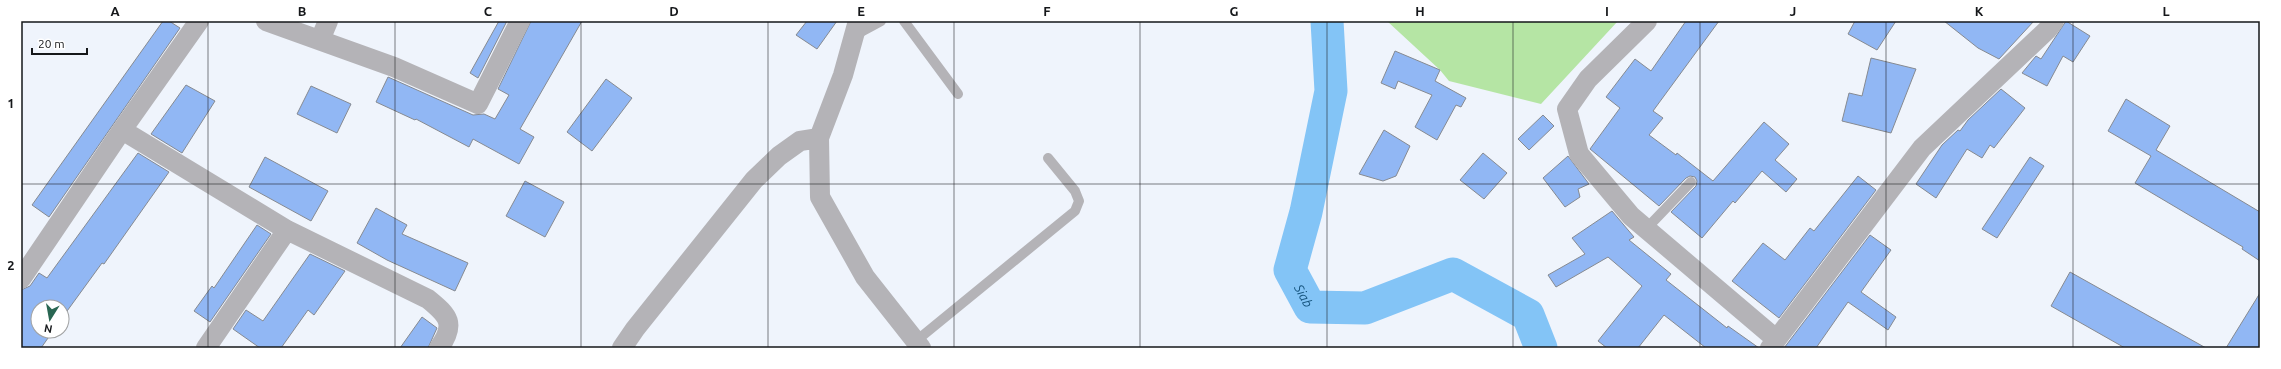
<svg xmlns="http://www.w3.org/2000/svg" width="2281" height="369" font-family="Ubuntu,sans-serif">
<rect width="100%" height="100%" fill="#eff4fc"/>
<path fill="#b5e5a4" d="M 1387,21 L 1618,21 L 1541,104 L 1449,81 L 1440,70 Z"/>
<g fill="none" stroke-linecap="round" stroke-linejoin="round">
<path stroke="#83c4f6" stroke-width="33" id="s1" d="M 1327,21 L 1331,91 L 1306,212 L 1290,270 L 1310,307 L 1365,308 L 1453,274 L 1528,315 L 1541,348"/>
</g>
<path fill="#91b7f4" stroke="#868a91" d="M 163,21 L 169,21 L 180,28 L 49,217 L 32,205 Z
M 499,21 L 507,21 L 478,78 L 470,73 Z
M 531,21 L 582,21 L 520,129 L 534,137 L 519,164 L 473,139 L 469,147 L 416,119 L 415,120 L 376,102 L 388,77 L 473,115 L 484,114 L 495,119 L 509,95 L 498,89 Z
M 807,21 L 837,21 L 817,49 L 796,35 Z
M 1686,21 L 1719,21 L 1653,111 L 1663,118 L 1649,135 L 1676,155 L 1677,153 L 1713,181 L 1764,122 L 1789,144 L 1775,160 L 1797,179 L 1786,192 L 1762,171 L 1735,203 L 1733,201 L 1702,238 L 1671,212 L 1696,186 L 1697,181 L 1695,177 L 1690,176 L 1686,178 L 1659,206 L 1590,149 L 1620,108 L 1606,97 L 1635,59 L 1651,71 Z
M 1855,21 L 1896,21 L 1877,50 L 1848,34 Z
M 1944,21 L 2034,21 L 1999,59 L 1978,48 Z
M 2066,21 L 2090,36 L 2073,62 L 2063,56 L 2047,86 L 2022,73 L 2036,56 L 2041,59 Z
M 1395,51 L 1440,70 L 1435,81 L 1466,98 L 1461,107 L 1456,105 L 1437,140 L 1415,127 L 1432,95 L 1398,81 L 1395,89 L 1381,83 Z
M 1871,58 L 1916,69 L 1891,133 L 1842,121 L 1849,93 L 1862,96 Z
M 606,79 L 632,98 L 592,151 L 567,132 Z
M 186,85 L 215,101 L 182,153 L 151,134 Z
M 311,86 L 351,104 L 337,133 L 297,114 Z
M 2001,89 L 2025,108 L 1994,148 L 1990,145 L 1982,158 L 1967,149 L 1936,198 L 1916,184 L 1942,145 L 1958,130 L 1960,131 L 1968,120 Z
M 2126,99 L 2170,126 L 2156,150 L 2260,212 L 2260,261 L 2242,249 L 2243,247 L 2135,183 L 2151,156 L 2108,131 Z
M 1543,115 L 1554,126 L 1529,150 L 1518,139 Z
M 1384,130 L 1410,146 L 1396,176 L 1383,181 L 1359,174 Z
M 138,153 L 169,172 L 104,264 L 102,263 L 62,318 L 62,307 L 38,307 L 38,331 L 53,331 L 41,348 L 21,348 L 21,290 L 30,286 L 39,273 L 47,278 Z
M 1483,153 L 1507,173 L 1484,199 L 1460,180 Z
M 1568,156 L 1589,184 L 1578,189 L 1580,197 L 1565,207 L 1543,178 Z
M 265,157 L 328,191 L 311,221 L 249,187 Z
M 2030,157 L 2044,166 L 1997,238 L 1982,229 Z
M 1858,176 L 1876,190 L 1779,318 L 1732,281 L 1763,243 L 1785,260 L 1810,228 L 1814,231 Z
M 525,181 L 564,202 L 545,237 L 506,216 Z
M 376,208 L 407,225 L 402,234 L 468,263 L 455,291 L 387,260 L 357,243 Z
M 1612,211 L 1634,237 L 1629,240 L 1671,274 L 1666,280 L 1727,328 L 1728,326 L 1759,348 L 1706,348 L 1664,315 L 1638,348 L 1607,348 L 1598,341 L 1642,286 L 1608,257 L 1556,287 L 1548,275 L 1585,254 L 1572,238 Z
M 257,225 L 271,234 L 210,322 L 194,311 L 212,286 L 214,288 Z
M 1870,235 L 1891,250 L 1861,292 L 1896,317 L 1888,330 L 1848,302 L 1816,348 L 1784,348 Z
M 310,254 L 345,271 L 314,315 L 308,310 L 281,348 L 260,348 L 233,329 L 246,310 L 263,321 Z
M 2070,272 L 2206,348 L 2125,348 L 2051,306 Z
M 2260,293 L 2260,348 L 2226,348 Z
M 422,317 L 437,328 L 428,348 L 400,348 Z"/>
<g fill="none" stroke-linecap="round" stroke-linejoin="round">
<path stroke="#b4b3b7" stroke-width="10" d="M 904,21 L 958,94
M 855,35 L 881,21
M 1646,229 L 1691,182
M 916,341 L 1075,211 L 1079,201 L 1075,191 L 1048,158"/>
<path stroke="#b4b3b7" stroke-width="20" d="M 266,21 L 394,67 L 478,104 L 520,21
M 858,21 L 843,75 L 819,138 L 820,197 L 865,277 L 921,348
M 1647,21 L 1588,79 L 1567,109 L 1579,154 L 1631,216 L 1776,339
M 320,40 L 328,21
M 122,130 L 287,230 L 428,299 C 449,316 456,324 439,348
M 21,279 L 122,130 L 199,21
M 206,348 L 287,230
M 622,348 L 635,329 L 754,180 L 779,156 L 800,141 L 819,138
M 1770,348 L 1922,148 L 2047,30 L 2054,21"/>
</g>
<path fill="none" stroke="#15171a" stroke-width="1" stroke-opacity="0.55" d="M 208,21 L 208,348M 395,21 L 395,348M 581,21 L 581,348M 768,21 L 768,348M 954,21 L 954,348M 1140,21 L 1140,348M 1327,21 L 1327,348M 1513,21 L 1513,348M 1700,21 L 1700,348M 1886,21 L 1886,348M 2073,21 L 2073,348M 21,184 L 2260,184"/>
<g text-anchor="middle" dominant-baseline="central" stroke-width="3" stroke-linejoin="round" paint-order="stroke">
<g font-size="13" font-style="italic" fill="#16547e" stroke="#fff">
<text stroke="none"><textPath href="#s1" startOffset="283">Siab</textPath></text>
</g>
</g>
<rect width="2281" height="369" fill="none" stroke="#ffffff" stroke-width="44"/>
<g transform="translate(50 319) rotate(191)"><circle r="19" fill="#ffffff" stroke="#a1a2a3"/>
<path d="M0-3L7 15L0 10L-7 15Z" fill="#296652"/>
<text y="-6" font-size="11" font-weight="bold" text-anchor="middle" fill="#15171a">N</text>
</g>
<path d="M32 48v6h55v-6" fill="none" stroke="#15171a" stroke-width="2"/>
<text x="38" y="48" font-size="12" fill="#15171a" stroke="#ffffff" stroke-width="3" paint-order="stroke">20 m</text>
<rect x="22" y="22" width="2237" height="325" fill="none" stroke="#15171a" stroke-width="1.5"/>
<g font-size="13" text-anchor="middle" font-weight="bold" fill="#15171a">
<text x="115" y="16">A</text>
<text x="302" y="16">B</text>
<text x="488" y="16">C</text>
<text x="674" y="16">D</text>
<text x="861" y="16">E</text>
<text x="1047" y="16">F</text>
<text x="1234" y="16">G</text>
<text x="1420" y="16">H</text>
<text x="1607" y="16">I</text>
<text x="1793" y="16">J</text>
<text x="1979" y="16">K</text>
<text x="2166" y="16">L</text>
<text x="11" y="108">1</text>
<text x="11" y="270">2</text>
</g>
</svg>
